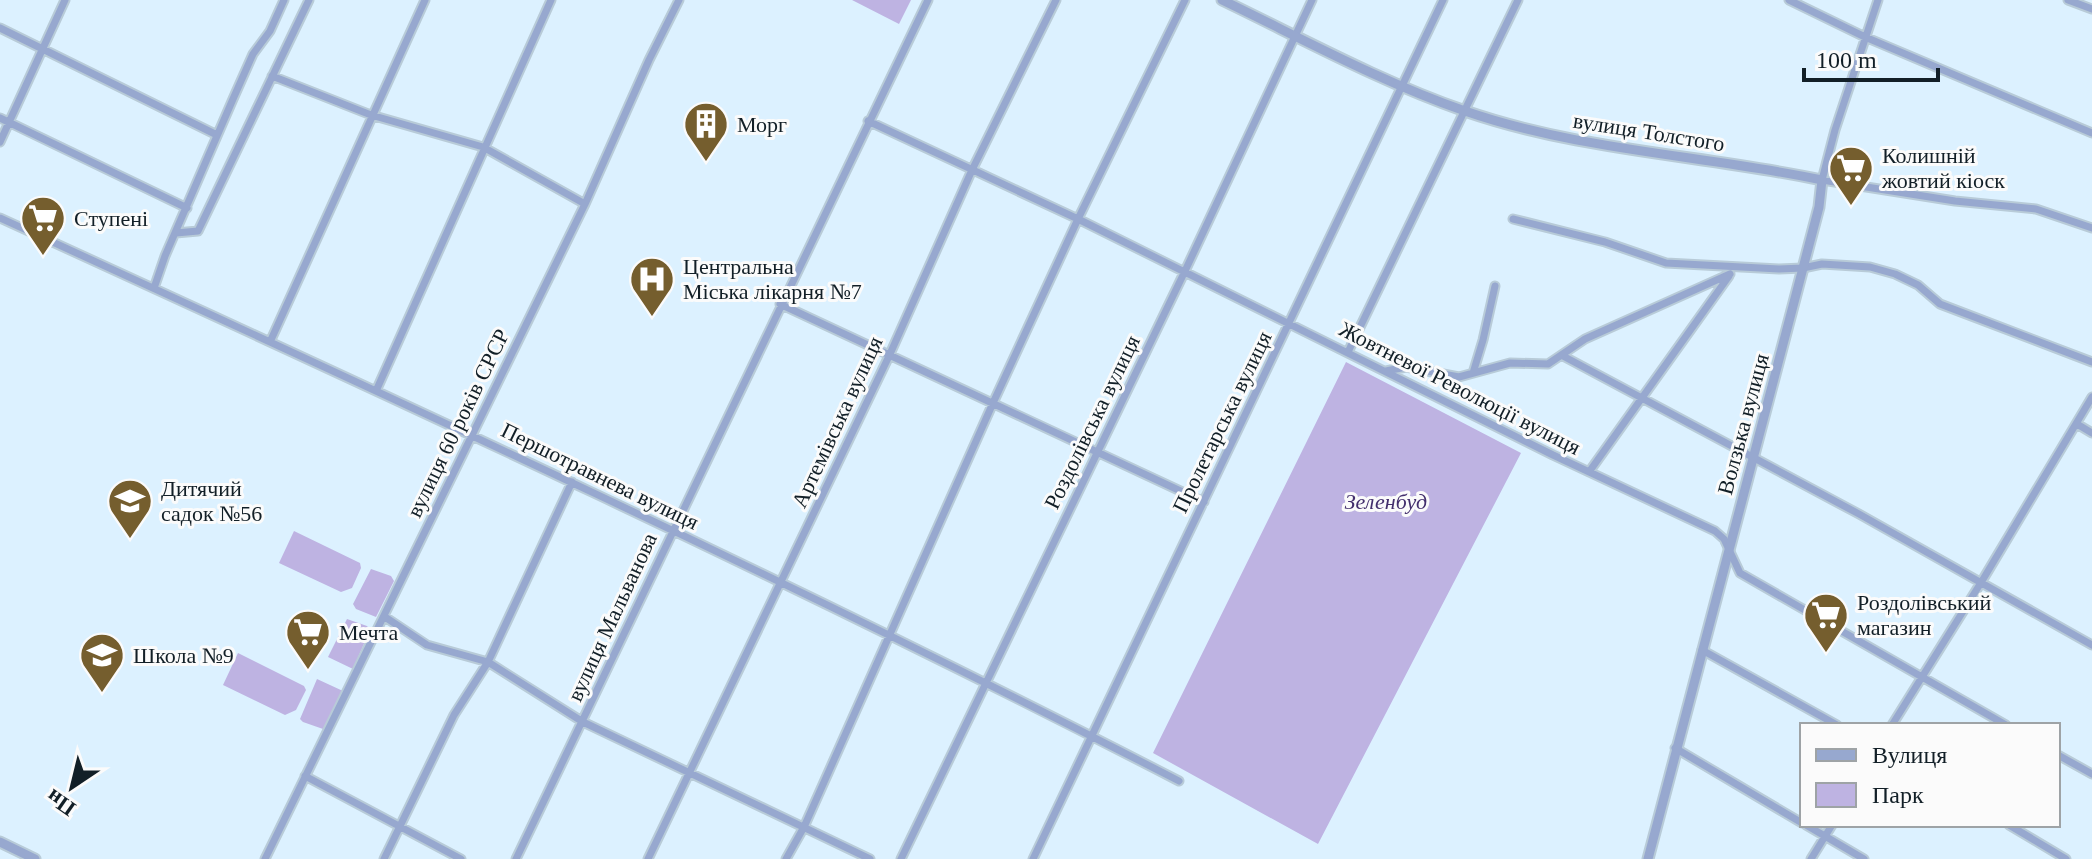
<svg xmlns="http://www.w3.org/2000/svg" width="2092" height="859" font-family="Georgia,serif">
<rect width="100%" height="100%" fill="#dcf1ff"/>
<path fill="#beb3e2" d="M 852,0 L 911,0 L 899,24 Z
M 1346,362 L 1521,453 L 1318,844 L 1153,753 Z
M 294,531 L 360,563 L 361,568 L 352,588 L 341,592 L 279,563 Z
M 371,569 L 391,576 L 394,581 L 376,617 L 356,609 L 353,604 Z
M 347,619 L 367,626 L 370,630 L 353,669 L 328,657 Z
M 238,653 L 304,686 L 306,690 L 296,710 L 285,715 L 223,685 Z
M 317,679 L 343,691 L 323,729 L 303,722 L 300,719 Z"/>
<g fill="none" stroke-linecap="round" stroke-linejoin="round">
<g stroke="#b8cbd8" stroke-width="11">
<path id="minor" d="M 1789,0 L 1865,37 L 2092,133
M 1878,0 L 1835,130 L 1822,180 L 1955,201 L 2036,209 L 2092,228
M 2068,0 L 2092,9
M 0,28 L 217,135
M 272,76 L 371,115 L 483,147 L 585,204
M 0,118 L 187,208
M 868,121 L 1078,219 L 1553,455 L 1715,531 L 1724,539 L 1740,573 L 2006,725
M 0,142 L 65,0
M 0,218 C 396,399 791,581 1179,781
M 1513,219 L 1605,242 L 1666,263 L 1779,269 L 1803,268 L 1822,264 L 1870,267 L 1895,274 L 1918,285 L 1940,304 L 2092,362
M 176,233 L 198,231 L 309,0
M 154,288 L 165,256 L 233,99 L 253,54 L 270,31 L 284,0
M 780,304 L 1204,502
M 270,342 L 425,0
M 1348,352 L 1518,0
M 1563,356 L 1859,514 L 2092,645
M 1386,371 L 1406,367 L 1459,377 L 1510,363 L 1548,364 L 1585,339 L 1730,274
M 1473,373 L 1483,340 L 1495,286
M 376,391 L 551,0
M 2077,424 L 2092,433
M 1589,472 L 1729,276
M 385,617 L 427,645 L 488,662 L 583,722 L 870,859
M 1702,650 L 1837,725
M 1892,725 L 1982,581 L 2092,397
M 1675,748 L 1802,823
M 2058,755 L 2092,774
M 305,776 L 461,859
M 1806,825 L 1864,859
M 2009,825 L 2066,859
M 265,859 L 585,204 L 649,60 L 679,0
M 384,859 L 454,715 L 488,662 L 572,482
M 516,859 L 928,0
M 648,859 L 890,354 L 972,170 L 1056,0
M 786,859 L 804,827 L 993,403 L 1078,219 L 1185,0
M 901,859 L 1185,271 L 1312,0
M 1033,859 L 1443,0
M 1811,859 L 1832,825"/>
</g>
<g stroke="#b8cbd8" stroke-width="13">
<path id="tertiary" d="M 1222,0 C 1301,38 1381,82 1465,111 C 1580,151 1704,155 1822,180 L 1819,207 L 1648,859
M 0,842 L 35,859"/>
</g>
<use href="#minor" stroke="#97a8cf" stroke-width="7"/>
<use href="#tertiary" stroke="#97a8cf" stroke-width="9"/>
</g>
<defs>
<g id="building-pin" transform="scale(2.3)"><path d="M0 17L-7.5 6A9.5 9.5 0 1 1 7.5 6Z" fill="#755e2e" stroke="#fbfbfb"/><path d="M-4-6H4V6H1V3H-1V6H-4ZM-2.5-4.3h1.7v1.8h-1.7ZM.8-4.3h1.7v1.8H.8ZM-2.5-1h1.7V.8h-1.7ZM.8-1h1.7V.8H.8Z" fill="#fff"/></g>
<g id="supermarket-pin" transform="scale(2.3)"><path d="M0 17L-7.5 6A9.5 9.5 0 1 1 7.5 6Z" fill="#755e2e" stroke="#fbfbfb"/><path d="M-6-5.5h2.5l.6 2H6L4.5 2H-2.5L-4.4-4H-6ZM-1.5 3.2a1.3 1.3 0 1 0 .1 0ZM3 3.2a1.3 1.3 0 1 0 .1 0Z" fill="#fff"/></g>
<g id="hospital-pin" transform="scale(2.3)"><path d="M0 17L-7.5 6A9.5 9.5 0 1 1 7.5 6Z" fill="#755e2e" stroke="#fbfbfb"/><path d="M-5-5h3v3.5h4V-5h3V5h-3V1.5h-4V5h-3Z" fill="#fff"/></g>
<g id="school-pin" transform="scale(2.3)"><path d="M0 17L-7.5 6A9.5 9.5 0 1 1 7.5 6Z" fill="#755e2e" stroke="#fbfbfb"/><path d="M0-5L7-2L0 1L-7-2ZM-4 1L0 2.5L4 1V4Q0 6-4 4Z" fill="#fff"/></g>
</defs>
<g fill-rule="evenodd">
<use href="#building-pin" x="706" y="124"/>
<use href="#supermarket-pin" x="1851" y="168"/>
<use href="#supermarket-pin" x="43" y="218"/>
<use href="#hospital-pin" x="652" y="279"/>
<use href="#school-pin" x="130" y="501"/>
<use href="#supermarket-pin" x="1826" y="615"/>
<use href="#supermarket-pin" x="308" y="632"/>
<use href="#school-pin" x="102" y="655"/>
</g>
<g text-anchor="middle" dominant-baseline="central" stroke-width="6" stroke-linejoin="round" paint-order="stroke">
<g font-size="22" fill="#121f27" stroke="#fbfbfb" text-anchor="start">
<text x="737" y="124">Морг</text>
<text x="1882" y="155">Колишній<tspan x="1882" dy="25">жовтий кіоск</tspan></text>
<text x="74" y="218">Ступені</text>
<text x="683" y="266">Центральна<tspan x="683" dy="25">Міська лікарня №7</tspan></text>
<text x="161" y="488">Дитячий<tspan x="161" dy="25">садок №56</tspan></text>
<text x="1857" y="602">Роздолівський<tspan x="1857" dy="25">магазин</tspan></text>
<text x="339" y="632">Мечта</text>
<text x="133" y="655">Школа №9</text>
</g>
<g font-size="22" fill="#121f27" stroke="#fbfbfb">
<text transform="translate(1649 132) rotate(9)">вулиця Толстого</text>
<text transform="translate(1460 388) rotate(27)">Жовтневої Революції вулиця</text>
<text transform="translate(837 422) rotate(-65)">Артемівська вулиця</text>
<text transform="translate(1092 422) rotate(-64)">Роздолівська вулиця</text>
<text transform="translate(1222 422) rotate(-64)">Пролетарська вулиця</text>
<text transform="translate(458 423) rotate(-64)">вулиця 60 років СРСР</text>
<text transform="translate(1743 424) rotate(-75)">Волзька вулиця</text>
<text transform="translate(600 476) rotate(26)">Першотравнева вулиця</text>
<text transform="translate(612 617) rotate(-65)">вулиця Мальванова</text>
</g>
<g font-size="22" font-style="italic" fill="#432f6d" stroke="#fbfbfb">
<text x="1386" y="501">Зеленбуд</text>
</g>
</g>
<rect x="1800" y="723" width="260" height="104" fill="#fbfbfb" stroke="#9ea3a6" stroke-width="2"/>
<rect x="1816" y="749" width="40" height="12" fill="#97a8cf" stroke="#9ea3a6" stroke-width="2"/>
<text x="1872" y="763" font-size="24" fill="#121f27">Вулиця</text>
<rect x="1816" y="783" width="40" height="24" fill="#beb3e2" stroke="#9ea3a6" stroke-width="2"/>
<text x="1872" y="803" font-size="24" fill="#121f27">Парк</text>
<g transform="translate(72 787) rotate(215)" stroke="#fbfbfb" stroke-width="6" paint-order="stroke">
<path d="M0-6L14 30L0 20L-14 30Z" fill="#121f27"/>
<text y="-12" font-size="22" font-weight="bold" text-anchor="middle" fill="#121f27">Пн</text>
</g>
<path d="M1804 68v12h134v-12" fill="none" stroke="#121f27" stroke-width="4"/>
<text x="1816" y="68" font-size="24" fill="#121f27" stroke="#fbfbfb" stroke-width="6" paint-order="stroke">100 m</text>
</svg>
